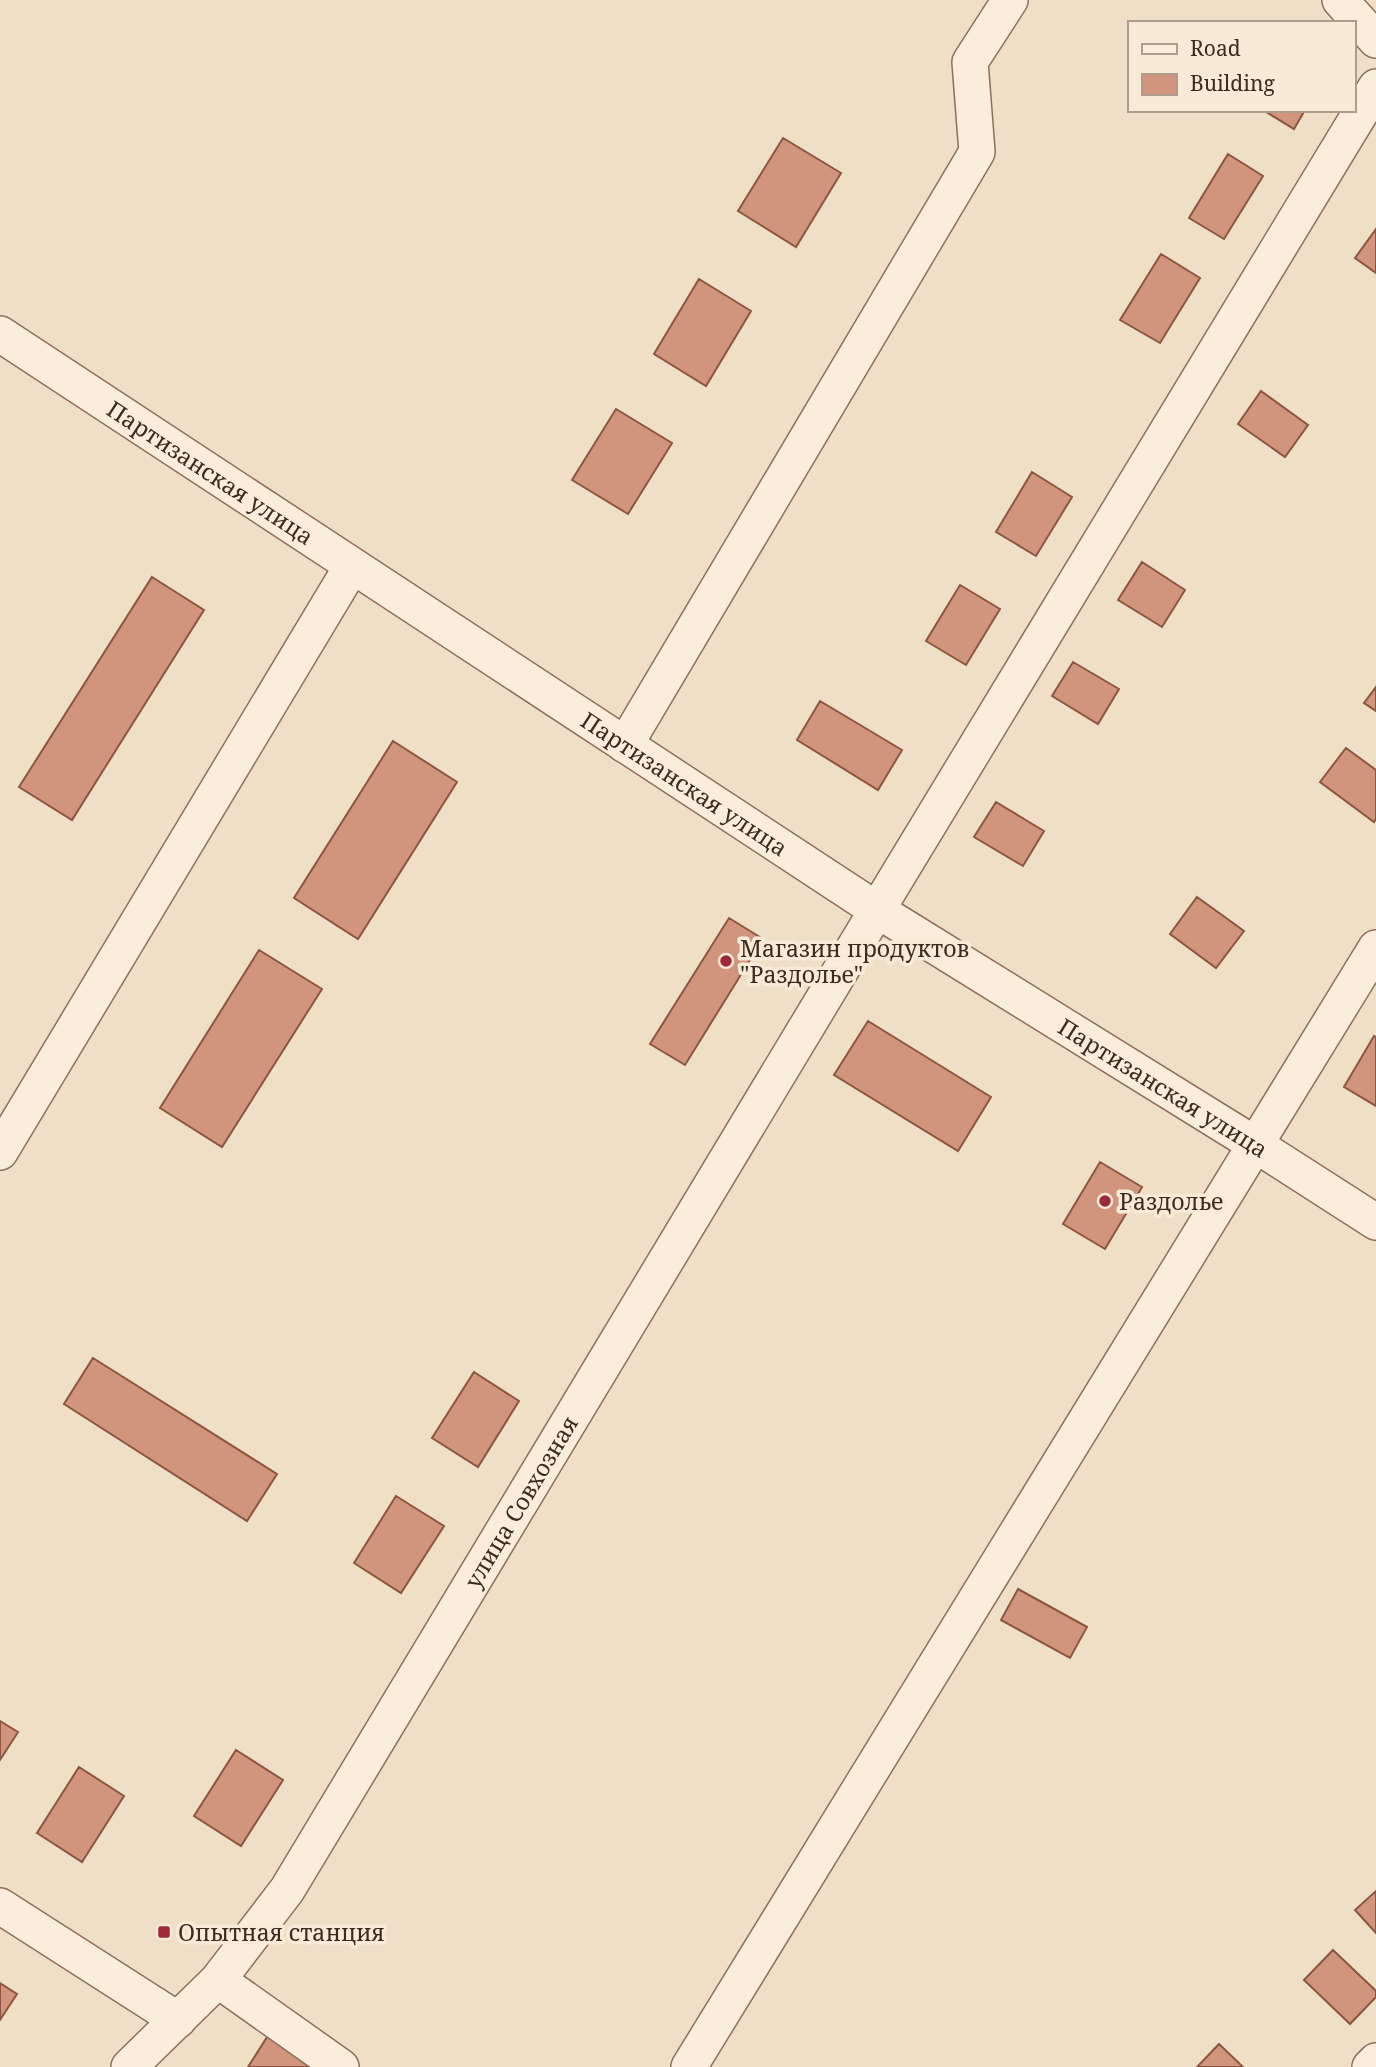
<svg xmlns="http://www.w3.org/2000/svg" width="1376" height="2067" font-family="'Noto Serif',serif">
<rect width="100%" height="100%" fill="#f0dfc7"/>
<path fill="#d0957c" stroke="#8d5640" stroke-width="2" d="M 1263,110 L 1305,110 L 1294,129 Z
M 783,138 L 841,173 L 796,247 L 738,211 Z
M 1228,154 L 1263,176 L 1224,239 L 1189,218 Z
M 1376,229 L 1376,273 L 1355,258 Z
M 1161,254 L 1200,278 L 1160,343 L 1120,320 Z
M 699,279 L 751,311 L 706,386 L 654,354 Z
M 1261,391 L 1308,425 L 1285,457 L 1238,424 Z
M 616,409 L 672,443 L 628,514 L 572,480 Z
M 1032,472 L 1072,497 L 1036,556 L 996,532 Z
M 1142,562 L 1185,590 L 1162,627 L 1118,600 Z
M 152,577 L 204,610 L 72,820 L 19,787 Z
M 960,585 L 1000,609 L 966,665 L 926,641 Z
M 1073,662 L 1119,689 L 1098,724 L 1052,696 Z
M 1376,687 L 1376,711 L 1364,703 Z
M 820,701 L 902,750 L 878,790 L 797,740 Z
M 393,741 L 457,782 L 358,939 L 294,898 Z
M 1346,748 L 1376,770 L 1376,819 L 1374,822 L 1320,782 Z
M 996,802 L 1044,831 L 1023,866 L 974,837 Z
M 1197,897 L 1244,931 L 1216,968 L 1170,934 Z
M 729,918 L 763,939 L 685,1065 L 650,1044 Z
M 259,950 L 322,989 L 222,1147 L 160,1108 Z
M 868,1021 L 991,1097 L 958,1151 L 834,1075 Z
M 1374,1036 L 1376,1037 L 1376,1106 L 1344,1087 Z
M 1100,1162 L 1142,1187 L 1105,1249 L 1063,1224 Z
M 93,1358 L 277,1474 L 247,1521 L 64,1404 Z
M 474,1372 L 519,1401 L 478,1467 L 432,1438 Z
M 396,1496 L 444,1526 L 401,1593 L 354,1563 Z
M 1018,1589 L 1087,1627 L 1070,1658 L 1001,1620 Z
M 0,1721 L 18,1732 L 0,1760 Z
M 236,1750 L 283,1780 L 241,1846 L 194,1816 Z
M 79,1767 L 124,1796 L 82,1862 L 37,1833 Z
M 1376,1891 L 1376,1933 L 1355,1910 Z
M 1333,1950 L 1376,1991 L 1376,1997 L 1350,2024 L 1304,1980 Z
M 0,1983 L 17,1994 L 0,2020 Z
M 269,2034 L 318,2067 L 248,2067 Z
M 1219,2044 L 1243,2067 L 1197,2067 Z"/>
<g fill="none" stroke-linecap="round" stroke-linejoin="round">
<g stroke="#8d705c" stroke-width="38">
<g id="minor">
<path d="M 1340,0 L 1376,40"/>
<path id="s1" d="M 0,334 L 877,910 L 1256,1145 L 1376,1222"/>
<path d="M 625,745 L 977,152 L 970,62 L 1010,0"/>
<path d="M 0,1152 L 352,566"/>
<path d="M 0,1906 L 178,2020"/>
<path d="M 218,1980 L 341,2067"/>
<path id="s2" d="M 129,2067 L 218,1980 L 287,1890 L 877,910 L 1376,87"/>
<path d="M 689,2067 L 1376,948"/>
<path d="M 1370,2067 L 1376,2061"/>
</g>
</g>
<use href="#minor" stroke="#faeddb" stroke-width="35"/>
</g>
<g fill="#9f2938" stroke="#f7ead7" stroke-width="2.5">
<circle cx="726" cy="961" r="7"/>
<circle cx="1105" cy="1201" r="7"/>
<rect x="157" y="1925" width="14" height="14" rx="3.5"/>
</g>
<g text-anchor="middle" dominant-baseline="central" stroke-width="7" stroke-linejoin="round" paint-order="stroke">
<g font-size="23" fill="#3d2a20" stroke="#f7ead7">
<text stroke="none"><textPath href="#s1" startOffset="252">Партизанская улица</textPath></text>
<text stroke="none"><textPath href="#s1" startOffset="819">Партизанская улица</textPath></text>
<text stroke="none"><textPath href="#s1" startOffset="1386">Партизанская улица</textPath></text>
<text stroke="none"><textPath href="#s2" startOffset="691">улица Совхозная</textPath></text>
</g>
<g font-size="23" fill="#3d2a20" stroke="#f7ead7" text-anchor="start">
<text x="740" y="948">Магазин продуктов<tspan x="740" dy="26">"Раздолье"</tspan></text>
<text x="1119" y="1201">Раздолье</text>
<text x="178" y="1932">Опытная станция</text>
</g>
</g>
<rect x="1128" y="21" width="228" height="91" fill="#f7ead7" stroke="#ad9d8e" stroke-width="2"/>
<rect x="1142" y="44" width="35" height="10" fill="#faeddb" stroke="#ad9d8e" stroke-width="2"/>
<text x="1190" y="56" font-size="21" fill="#3d2a20">Road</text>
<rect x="1142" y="74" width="35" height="21" fill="#d0957c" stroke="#ad9d8e" stroke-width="2"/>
<text x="1190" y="91" font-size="21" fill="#3d2a20">Building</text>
</svg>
